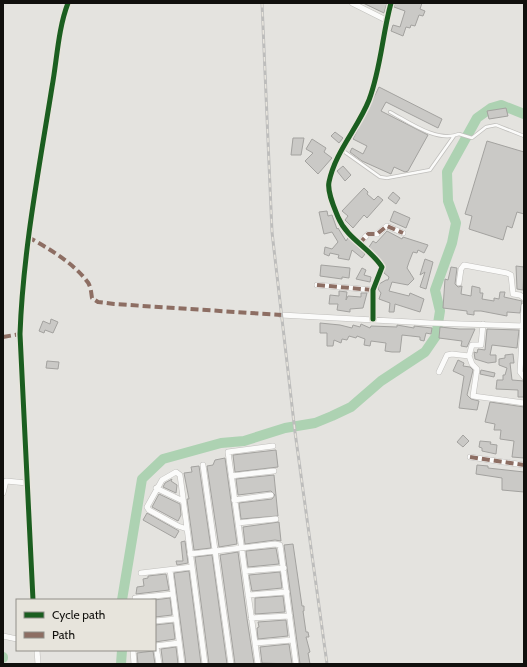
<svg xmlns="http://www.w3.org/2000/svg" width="527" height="667" font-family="Cabin,sans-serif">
<rect width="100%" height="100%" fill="#e4e3df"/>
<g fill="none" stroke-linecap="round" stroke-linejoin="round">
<path stroke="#add2b2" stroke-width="10" d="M 122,600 L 142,479 L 163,459 L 221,443 L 244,441 L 285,428 L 315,423 L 332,416 L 351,407 L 381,381 L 425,352 L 436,336 L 440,311 L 435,290 L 452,243 L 456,223 L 448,201 L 447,172 L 477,118 L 491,108 L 501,105 L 524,114
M 3,657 L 3,658
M 121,664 L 122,650"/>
</g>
<path fill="#cac9c6" stroke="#a3a29f" d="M 363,3 L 387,3 L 384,13 Z
M 395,3 L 422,3 L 420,9 L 425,11 L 423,16 L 419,15 L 415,26 L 411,25 L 410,28 L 406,27 L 403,36 L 391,31 L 393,25 L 400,27 L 405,11 L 394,7 Z
M 379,87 L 442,119 L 438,128 L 386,102 L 381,111 L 428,135 L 408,171 L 405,172 L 394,167 L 391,174 L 362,161 L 350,152 L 352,148 L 363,154 L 367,146 L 353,139 Z
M 506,108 L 508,116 L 489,119 L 487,111 Z
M 335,132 L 343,138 L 339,143 L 331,136 Z
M 293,138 L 304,138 L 301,155 L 291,155 Z
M 312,139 L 326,148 L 324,152 L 332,158 L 318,174 L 305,161 L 313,153 L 306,149 Z
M 487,141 L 524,152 L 524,214 L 517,212 L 512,228 L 507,226 L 503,240 L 469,229 L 472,216 L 465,214 Z
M 343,166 L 351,175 L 345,181 L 337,171 Z
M 364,188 L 368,192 L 367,194 L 374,200 L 378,196 L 383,200 L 367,218 L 364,215 L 353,228 L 345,220 L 348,216 L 342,211 Z
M 393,192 L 400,198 L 396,204 L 388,198 Z
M 327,211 L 328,216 L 332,215 L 337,229 L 338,228 L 346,241 L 348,238 L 365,254 L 362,258 L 352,250 L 349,260 L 338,258 L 339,255 L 330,253 L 329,256 L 324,254 L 325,247 L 332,249 L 338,242 L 332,232 L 324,234 L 319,212 Z
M 394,211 L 410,218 L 406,228 L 390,221 Z
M 387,231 L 402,239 L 403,237 L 428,245 L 424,253 L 418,250 L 417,253 L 413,252 L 409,262 L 407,268 L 414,279 L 408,285 L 392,282 L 389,291 L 409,296 L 410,293 L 424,299 L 420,312 L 395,304 L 394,312 L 389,312 L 390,303 L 379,299 L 381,293 L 378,289 L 379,284 L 386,280 L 388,280 L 389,277 L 384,273 L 385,265 L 369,247 L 373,241 L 376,243 Z
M 425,259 L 433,262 L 426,289 L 420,287 L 425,272 L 420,275 Z
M 321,265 L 350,268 L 349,278 L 342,277 L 342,279 L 320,276 Z
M 516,266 L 524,267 L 523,290 L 517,289 Z
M 451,267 L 457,268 L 455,284 L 458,287 L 462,286 L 461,294 L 471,296 L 472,286 L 480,288 L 480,293 L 483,293 L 482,299 L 494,301 L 494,298 L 499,299 L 500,292 L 505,292 L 504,297 L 522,301 L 520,313 L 507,312 L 507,316 L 481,311 L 474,311 L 474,315 L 467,314 L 467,311 L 443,308 L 445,279 L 448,280 Z
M 362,268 L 366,270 L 364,275 L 371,277 L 370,282 L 356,279 Z
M 339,291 L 347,292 L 346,300 L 348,296 L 361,297 L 361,293 L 367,293 L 363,308 L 350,309 L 350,312 L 337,310 L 338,304 L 329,304 L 330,295 L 339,296 Z
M 51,319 L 58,322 L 53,333 L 45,330 L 44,333 L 39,331 L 43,321 L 50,324 Z
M 320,323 L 340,325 L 352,328 L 353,325 L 360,327 L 361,324 L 370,328 L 371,326 L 397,327 L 397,325 L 414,328 L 414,326 L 432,328 L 431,334 L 426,333 L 424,341 L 420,340 L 420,337 L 402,335 L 400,352 L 392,352 L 385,351 L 386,343 L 371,341 L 370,346 L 364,345 L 365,339 L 357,336 L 356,338 L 349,336 L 347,340 L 342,339 L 341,343 L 334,340 L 333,346 L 327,346 L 327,333 L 320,333 Z
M 440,327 L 459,329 L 475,329 L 467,347 L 461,346 L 462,341 L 439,338 Z
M 487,329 L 519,330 L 517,348 L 492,345 L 490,355 L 496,355 L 496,362 L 488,363 L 475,359 L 474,352 L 477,353 L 478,349 L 485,350 Z
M 513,354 L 514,363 L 510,363 L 512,380 L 524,381 L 524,397 L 518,397 L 518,390 L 496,389 L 497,380 L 503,380 L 503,375 L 505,375 L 507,368 L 499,365 L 499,359 L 505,358 L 505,355 Z
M 458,360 L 464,363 L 463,366 L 470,367 L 473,370 L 467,395 L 471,399 L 479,401 L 477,410 L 459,408 L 464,376 L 453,371 Z
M 47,361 L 59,362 L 58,369 L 46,368 Z
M 481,370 L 495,373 L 494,377 L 480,374 Z
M 490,402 L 524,407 L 524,458 L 512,457 L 514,441 L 500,439 L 501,430 L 494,430 L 495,424 L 485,422 Z
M 463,435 L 469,441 L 463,447 L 457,442 Z
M 480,441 L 491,442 L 490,444 L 497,445 L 496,454 L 482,451 L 482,448 L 479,447 Z
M 276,450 L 278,467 L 235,472 L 233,455 Z
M 225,458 L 237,544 L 219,547 L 207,466 L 213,465 L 215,460 Z
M 477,465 L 488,466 L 488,468 L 524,472 L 524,492 L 502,490 L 502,478 L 476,474 Z
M 199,466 L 211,548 L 194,550 L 187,499 L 189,499 L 184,473 L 192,472 L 191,467 Z
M 274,475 L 278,516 L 241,519 L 239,503 L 272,499 L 275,495 L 271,491 L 238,495 L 236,479 Z
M 172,479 L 171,481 L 177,485 L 176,493 L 163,487 L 165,483 Z
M 159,494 L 180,504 L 181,515 L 178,521 L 152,507 Z
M 147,513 L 179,531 L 175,538 L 143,520 Z
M 279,522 L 281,541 L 275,540 L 245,544 L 243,527 Z
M 185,541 L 188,563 L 177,565 L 176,561 L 183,561 L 181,542 Z
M 293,544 L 302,606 L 304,606 L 304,611 L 303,611 L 306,632 L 308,632 L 309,637 L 306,637 L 310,652 L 308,653 L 310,664 L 300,664 L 284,545 Z
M 276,548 L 279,564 L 248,567 L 246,551 Z
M 238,552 L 247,619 L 254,664 L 235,664 L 220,555 Z
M 212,555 L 227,664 L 209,664 L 195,557 Z
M 189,571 L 195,617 L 201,664 L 186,664 L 174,573 Z
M 280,572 L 282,588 L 252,591 L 249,575 Z
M 166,574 L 169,590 L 136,594 L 137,587 L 144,586 L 143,579 L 148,578 L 148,576 Z
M 283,596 L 285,612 L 255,614 L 255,598 Z
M 170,598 L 172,615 L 155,617 L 154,600 Z
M 286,620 L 288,636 L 258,639 L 257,628 L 259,627 L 258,622 Z
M 173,623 L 175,639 L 155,642 L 155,625 Z
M 289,644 L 292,664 L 262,663 L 260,647 Z
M 176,647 L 178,664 L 163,664 L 161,649 Z
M 153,651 L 155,664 L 138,664 L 137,653 Z"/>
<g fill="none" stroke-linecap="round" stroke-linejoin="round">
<g stroke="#c0bfbc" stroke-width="4">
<path id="service" d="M 390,112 C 409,122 437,143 459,134 L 472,138 L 486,127 L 496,125 L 524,136
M 342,150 L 380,177 L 387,178 L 430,170 L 454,136"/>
</g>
<g stroke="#c0bfbc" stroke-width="6">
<path id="minor" d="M 352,3 L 386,20
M 359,244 L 368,234 L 377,234 L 387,226 L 403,233
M 459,283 L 461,269 L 464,265 L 507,273 L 511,275 L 513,294 L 520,295 L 524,298
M 317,285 L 373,290
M 524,306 L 520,372 L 524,377
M 281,315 L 430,323 L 524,326
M 373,319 L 373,290 L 382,267 C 370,248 347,239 338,217 C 334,207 327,192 329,182 C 335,152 358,128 369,100 C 381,68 382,36 391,3
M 469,356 L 472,364 L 477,369 L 473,396 L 524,403
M 439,372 L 447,355 L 452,354 L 469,356 L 472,345 L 481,345 L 483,324
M 470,457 L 524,465
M 203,465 L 231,664
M 231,476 L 274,471
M 156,488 L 183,501
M 3,493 L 6,481 L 27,483
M 234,500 L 271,495
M 238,523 L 276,519
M 187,529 L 178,526 L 149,510 L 147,507 L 162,480 L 176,472 L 180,475 C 188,538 197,601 205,664
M 190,554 L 275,544 L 280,545 L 296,664
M 170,570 L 182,664
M 245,571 L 284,568
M 141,573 L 192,567
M 248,595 L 287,592
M 135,598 L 173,594
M 33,600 L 20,334 C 23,251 39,169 52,87 C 57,60 58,29 68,3
M 251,618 L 290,616
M 155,621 L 176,619
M 3,636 L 17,639
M 255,643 L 293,640
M 155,646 L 179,643
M 156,646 L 159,664
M 37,650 L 38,664
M 133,650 L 134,664
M 258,664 L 228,452 L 273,446"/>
</g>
<use href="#service" stroke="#fbfbfa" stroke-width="2.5"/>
<use href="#minor" stroke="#fbfbfa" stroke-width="5"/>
<g stroke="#bdbdbc" stroke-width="3">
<path id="rail" d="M 262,3 L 272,232 L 295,432 L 327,664"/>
</g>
<use href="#rail" stroke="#e7e4dc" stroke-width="1.5" stroke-dasharray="4.5" stroke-linecap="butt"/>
<path stroke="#8d6e63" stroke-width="4" stroke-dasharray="8 4" stroke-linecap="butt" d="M 28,237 C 48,248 72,262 86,280 C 91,285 91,292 92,298 L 98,302 L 114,304 L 281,315
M 359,244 L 368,234 L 377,234 L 387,226 L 403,233
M 317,285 L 373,290
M 3,337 L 20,334 L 20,331
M 470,457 L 524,465"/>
<g stroke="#e7e4dc" stroke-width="8">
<path id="cycleway" d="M 373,319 L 373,290 L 382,267 C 370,248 347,239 338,217 C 334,207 327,192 329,182 C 335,152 358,128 369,100 C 381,68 382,36 391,3
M 33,600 L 20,334 C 23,251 39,169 52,87 C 57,60 58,29 68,3"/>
</g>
<use href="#cycleway" stroke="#1b5e20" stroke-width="5"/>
</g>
<rect width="527" height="667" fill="none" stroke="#11100d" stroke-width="8"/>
<rect x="16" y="599" width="140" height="52" fill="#e7e4dc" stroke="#918f89"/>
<rect x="24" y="612" width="20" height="6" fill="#1b5e20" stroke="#918f89"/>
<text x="52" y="619" font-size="12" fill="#11100d">Cycle path</text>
<rect x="24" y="632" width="20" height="6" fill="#8d6e63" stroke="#918f89"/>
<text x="52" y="639" font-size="12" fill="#11100d">Path</text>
</svg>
